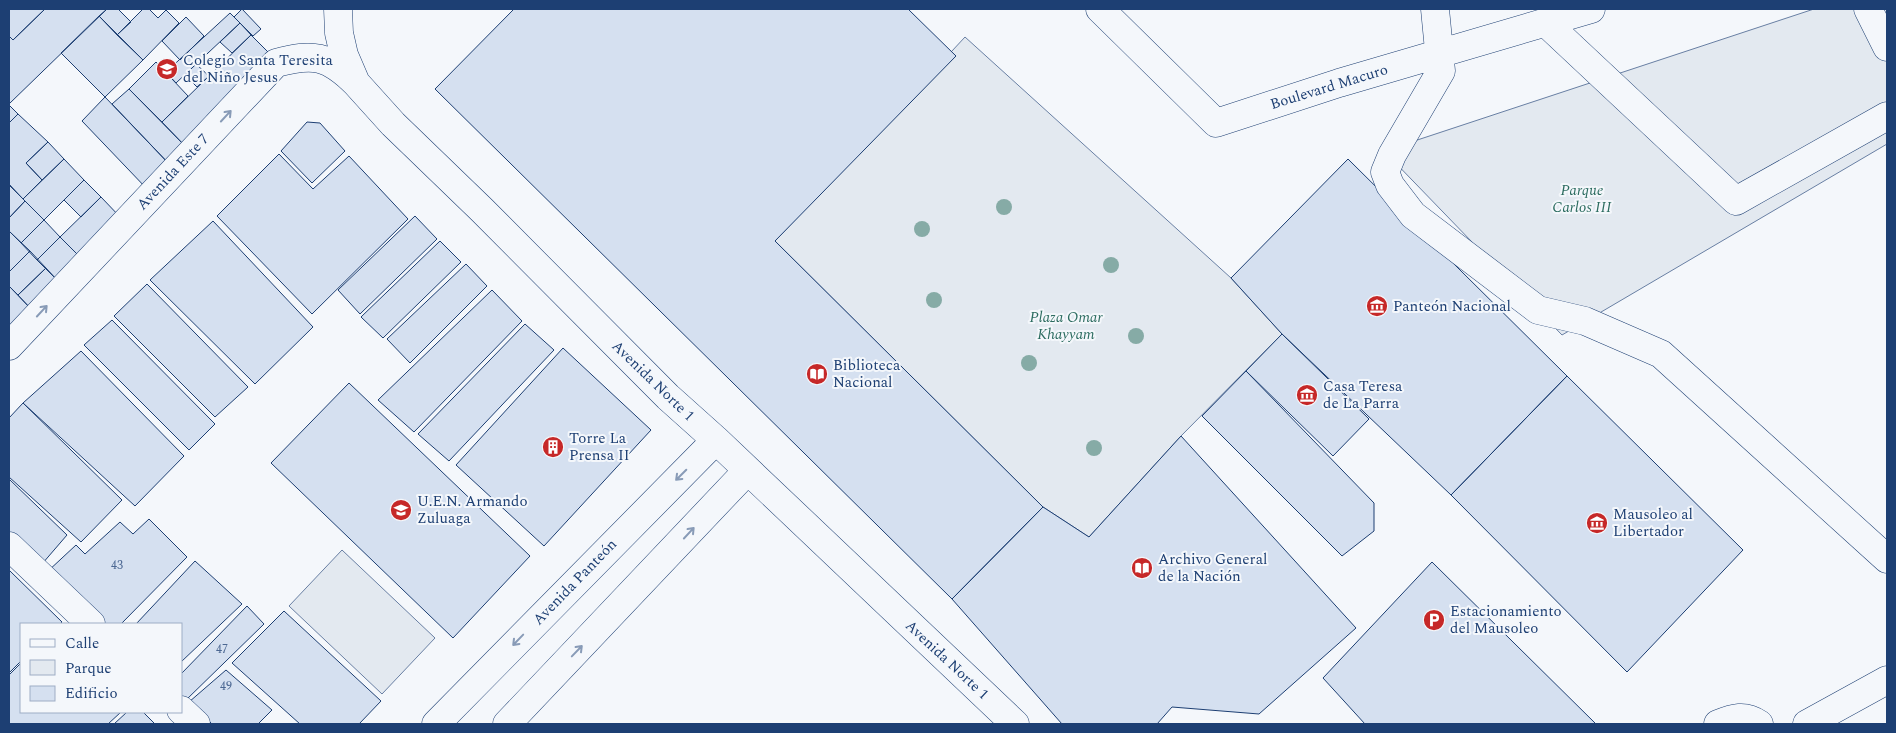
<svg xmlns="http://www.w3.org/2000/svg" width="1896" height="733" font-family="Spectral,serif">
<rect width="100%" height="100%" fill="#f4f7fb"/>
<path fill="#e3e9f0" stroke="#687fa3" d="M 1814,9 L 1887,9 L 1887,144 L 1562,335 L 1384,151 Z
M 965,37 L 1231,278 L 1282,334 L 1181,436 L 1089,537 L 1043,507 L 775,241 Z
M 342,550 L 435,638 L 382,694 L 289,606 Z"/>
<path fill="#d5e0f0" stroke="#1d3f73" d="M 9,9 L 45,9 L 13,40 L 9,36 Z
M 45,9 L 107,9 L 9,104 L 9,36 L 13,40 Z
M 107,9 L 118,9 L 131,22 L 117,35 L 99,16 Z
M 143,9 L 149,9 L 158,18 L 166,10 L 179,23 L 143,60 L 117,35 Z
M 242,9 L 261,29 L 253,36 L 234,17 Z
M 514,9 L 908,9 L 956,56 L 775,241 L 1043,507 L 952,599 L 435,89 Z
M 230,13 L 240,23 L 176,83 L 166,72 Z
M 99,16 L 143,60 L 105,97 L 61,53 Z
M 186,17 L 204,36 L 180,60 L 162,41 Z
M 240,23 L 251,35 L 232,53 L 220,42 Z
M 251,35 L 275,59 L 186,147 L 162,122 Z
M 156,62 L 188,96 L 162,122 L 129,89 Z
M 196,64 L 209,76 L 197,87 L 185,75 Z
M 129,89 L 186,147 L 172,167 L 112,104 Z
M 105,97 L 172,167 L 148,190 L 82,121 Z
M 9,105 L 18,114 L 9,123 Z
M 18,114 L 48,142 L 26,163 L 42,180 L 23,199 L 9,184 L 9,123 Z
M 307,122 L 320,123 L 345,151 L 312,183 L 281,151 Z
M 48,142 L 64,159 L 42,180 L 26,163 Z
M 279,154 L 313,189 L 349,156 L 408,219 L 312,314 L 217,216 Z
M 64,159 L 84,180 L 44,220 L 23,199 Z
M 1348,159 L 1567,376 L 1451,495 L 1282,334 L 1231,278 Z
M 84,180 L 101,197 L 81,217 L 64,200 Z
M 9,185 L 25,201 L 9,218 Z
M 101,197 L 122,219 L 82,259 L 60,237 Z
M 25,201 L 44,220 L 21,243 L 9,231 L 9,218 Z
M 415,216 L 437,239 L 360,314 L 338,290 Z
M 44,220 L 60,237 L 37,260 L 21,243 Z
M 213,221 L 313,327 L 255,384 L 150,280 Z
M 9,231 L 30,251 L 9,272 Z
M 60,237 L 82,259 L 59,282 L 37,260 Z
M 440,241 L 461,262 L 383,338 L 361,317 Z
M 30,251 L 46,268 L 18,295 L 9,286 L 9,272 Z
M 466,264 L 487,286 L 410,363 L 387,339 Z
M 46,268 L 59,282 L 31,309 L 18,295 Z
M 147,284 L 248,387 L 215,417 L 114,316 Z
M 9,286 L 31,309 L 9,332 Z
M 492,290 L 522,321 L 414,432 L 378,400 Z
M 112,320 L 215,424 L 189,450 L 84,345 Z
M 525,324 L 554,350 L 449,461 L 418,434 Z
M 1282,334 L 1369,419 L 1333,456 L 1246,371 Z
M 563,348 L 651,430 L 544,546 L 456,465 Z
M 81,351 L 184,456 L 135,506 L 23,403 Z
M 1246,371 L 1374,503 L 1374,531 L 1342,556 L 1202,416 Z
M 1567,376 L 1743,550 L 1627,672 L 1451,495 Z
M 349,383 L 530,556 L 453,638 L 271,463 Z
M 23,403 L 122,500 L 81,542 L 9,477 L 9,418 Z
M 1181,436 L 1356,628 L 1259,714 L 1172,707 L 1157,724 L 1062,724 L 952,599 L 1043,507 L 1089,537 Z
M 9,479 L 67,535 L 42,564 L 9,531 Z
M 149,519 L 187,557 L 121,624 L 105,624 L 47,572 L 76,545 L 85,554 L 120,522 L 133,534 Z
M 195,561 L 242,604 L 181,662 L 181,624 L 136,624 Z
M 1432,562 L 1596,724 L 1365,724 L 1323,678 Z
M 9,570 L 62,622 L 60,624 L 21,624 L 21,661 L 9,673 Z
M 247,606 L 264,624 L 185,701 L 181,697 L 181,674 Z
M 284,611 L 381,701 L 359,724 L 300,724 L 232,663 Z
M 21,663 L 21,712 L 121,712 L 108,724 L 9,724 L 9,675 Z
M 226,670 L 272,710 L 258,724 L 212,724 L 189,702 Z
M 127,712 L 143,712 L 155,724 L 114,724 Z"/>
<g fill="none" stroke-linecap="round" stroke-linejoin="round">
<g stroke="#1d3f73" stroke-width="29">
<path id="minor" d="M 338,9 L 339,33 L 344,55 L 356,83 L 393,124 L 482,210 L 668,397 L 716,440 L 1015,724
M 1100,9 L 1216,123 L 1339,83 L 1591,9
M 1435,9 L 1441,71 L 1392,155 L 1385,172 L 1390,185 L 1413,215 L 1538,310 L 1585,321 L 1661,354 L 1887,559
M 1868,9 L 1887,47
M 1545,22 L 1736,201 L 1887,116
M 9,346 L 276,63 C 313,53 328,55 356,83
M 9,546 L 91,624
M 181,710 L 196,724
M 436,724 L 716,440
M 507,724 L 747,471
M 1718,724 C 1733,718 1745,714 1759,724
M 1807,724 L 1887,680"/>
</g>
<use href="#minor" stroke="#f4f7fb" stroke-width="28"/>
</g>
<g fill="#86aba6">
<circle cx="1004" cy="207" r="8"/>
<circle cx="922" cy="229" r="8"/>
<circle cx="1111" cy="265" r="8"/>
<circle cx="934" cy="300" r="8"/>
<circle cx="1136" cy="336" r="8"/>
<circle cx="1029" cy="363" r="8"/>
<circle cx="1094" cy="448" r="8"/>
</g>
<defs><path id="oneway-shaft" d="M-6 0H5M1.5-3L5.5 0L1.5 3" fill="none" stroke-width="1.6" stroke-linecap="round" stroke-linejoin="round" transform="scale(1.25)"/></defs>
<g stroke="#889bb7">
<use href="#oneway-shaft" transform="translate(226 116) rotate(-47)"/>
<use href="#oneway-shaft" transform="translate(42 311) rotate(-47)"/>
<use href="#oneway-shaft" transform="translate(681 475) rotate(135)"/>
<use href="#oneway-shaft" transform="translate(689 533) rotate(-47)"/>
<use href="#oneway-shaft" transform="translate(518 640) rotate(134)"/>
<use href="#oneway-shaft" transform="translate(577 651) rotate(-46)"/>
</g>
<defs>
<g id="school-disc" transform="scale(1.125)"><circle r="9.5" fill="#c62828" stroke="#f4f7fb"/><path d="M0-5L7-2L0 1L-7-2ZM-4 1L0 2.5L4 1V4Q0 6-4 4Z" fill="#fff"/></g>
<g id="museum-disc" transform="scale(1.125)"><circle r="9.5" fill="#c62828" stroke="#f4f7fb"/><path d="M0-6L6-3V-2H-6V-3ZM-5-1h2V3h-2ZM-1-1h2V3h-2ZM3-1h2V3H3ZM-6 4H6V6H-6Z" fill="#fff"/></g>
<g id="library-disc" transform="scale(1.125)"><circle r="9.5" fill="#c62828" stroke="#f4f7fb"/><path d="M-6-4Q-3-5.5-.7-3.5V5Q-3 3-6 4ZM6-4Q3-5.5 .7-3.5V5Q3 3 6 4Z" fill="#fff"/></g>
<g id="building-disc" transform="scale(1.125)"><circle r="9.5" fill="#c62828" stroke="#f4f7fb"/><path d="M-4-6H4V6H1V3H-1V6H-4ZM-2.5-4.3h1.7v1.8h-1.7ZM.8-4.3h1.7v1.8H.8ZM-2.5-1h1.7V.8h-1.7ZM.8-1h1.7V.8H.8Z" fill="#fff"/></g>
<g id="parking-disc" transform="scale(1.125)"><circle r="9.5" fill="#c62828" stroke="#f4f7fb"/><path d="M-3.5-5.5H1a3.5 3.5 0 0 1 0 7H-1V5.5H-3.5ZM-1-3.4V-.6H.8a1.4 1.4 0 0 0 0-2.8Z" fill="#fff"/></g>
</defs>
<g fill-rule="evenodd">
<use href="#school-disc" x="167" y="69"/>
<use href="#museum-disc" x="1377" y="306"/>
<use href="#library-disc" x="817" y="374"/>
<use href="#museum-disc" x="1307" y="395"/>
<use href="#building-disc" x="553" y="447"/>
<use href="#school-disc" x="401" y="510"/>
<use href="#museum-disc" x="1597" y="523"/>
<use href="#library-disc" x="1142" y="568"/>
<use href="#parking-disc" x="1434" y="620"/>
</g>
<g text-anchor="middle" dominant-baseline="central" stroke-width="4" stroke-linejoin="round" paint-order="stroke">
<g font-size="12" fill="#4b6792">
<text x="117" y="565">43</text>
<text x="222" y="649">47</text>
<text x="226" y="686">49</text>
</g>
<g font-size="15" fill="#1d3f73" stroke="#f4f7fb" text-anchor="start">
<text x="183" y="60">Colegio Santa Teresita<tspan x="183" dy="17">del Niño Jesus</tspan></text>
<text x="1393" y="306">Panteón Nacional</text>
<text x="833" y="365">Biblioteca<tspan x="833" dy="17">Nacional</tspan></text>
<text x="1323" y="386">Casa Teresa<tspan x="1323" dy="17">de La Parra</tspan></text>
<text x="569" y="438">Torre La<tspan x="569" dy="17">Prensa II</tspan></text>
<text x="417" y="501">U.E.N. Armando<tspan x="417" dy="17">Zuluaga</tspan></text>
<text x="1613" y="514">Mausoleo al<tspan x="1613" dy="17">Libertador</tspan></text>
<text x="1158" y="559">Archivo General<tspan x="1158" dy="17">de la Nación</tspan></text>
<text x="1450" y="611">Estacionamiento<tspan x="1450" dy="17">del Mausoleo</tspan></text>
</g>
<g font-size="15" fill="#1d3f73" stroke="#f4f7fb">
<text transform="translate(1329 87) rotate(-17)">Boulevard Macuro</text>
<text transform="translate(173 172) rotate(-47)">Avenida Este 7</text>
<text transform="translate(653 381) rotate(44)">Avenida Norte 1</text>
<text transform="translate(575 582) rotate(-46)">Avenida Panteón</text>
<text transform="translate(947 660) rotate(43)">Avenida Norte 1</text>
</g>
<g font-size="15" font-style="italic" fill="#2c6c60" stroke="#f4f7fb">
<text x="1582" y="190">Parque<tspan x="1582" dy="17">Carlos III</tspan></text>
<text x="1066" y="317">Plaza Omar<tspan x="1066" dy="17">Khayyam</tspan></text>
</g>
</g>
<rect width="1896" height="733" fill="none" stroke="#1d3f73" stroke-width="20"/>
<rect x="20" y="623" width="162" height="90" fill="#f4f7fb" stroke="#9eadc5"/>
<rect x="30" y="639" width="25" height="8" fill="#f4f7fb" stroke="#9eadc5"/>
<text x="65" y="648" font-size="15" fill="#1d3f73">Calle</text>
<rect x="30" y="660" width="25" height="15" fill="#e3e9f0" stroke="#9eadc5"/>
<text x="65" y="673" font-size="15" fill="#1d3f73">Parque</text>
<rect x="30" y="686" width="25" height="15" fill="#d5e0f0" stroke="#9eadc5"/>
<text x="65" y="698" font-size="15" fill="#1d3f73">Edificio</text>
</svg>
